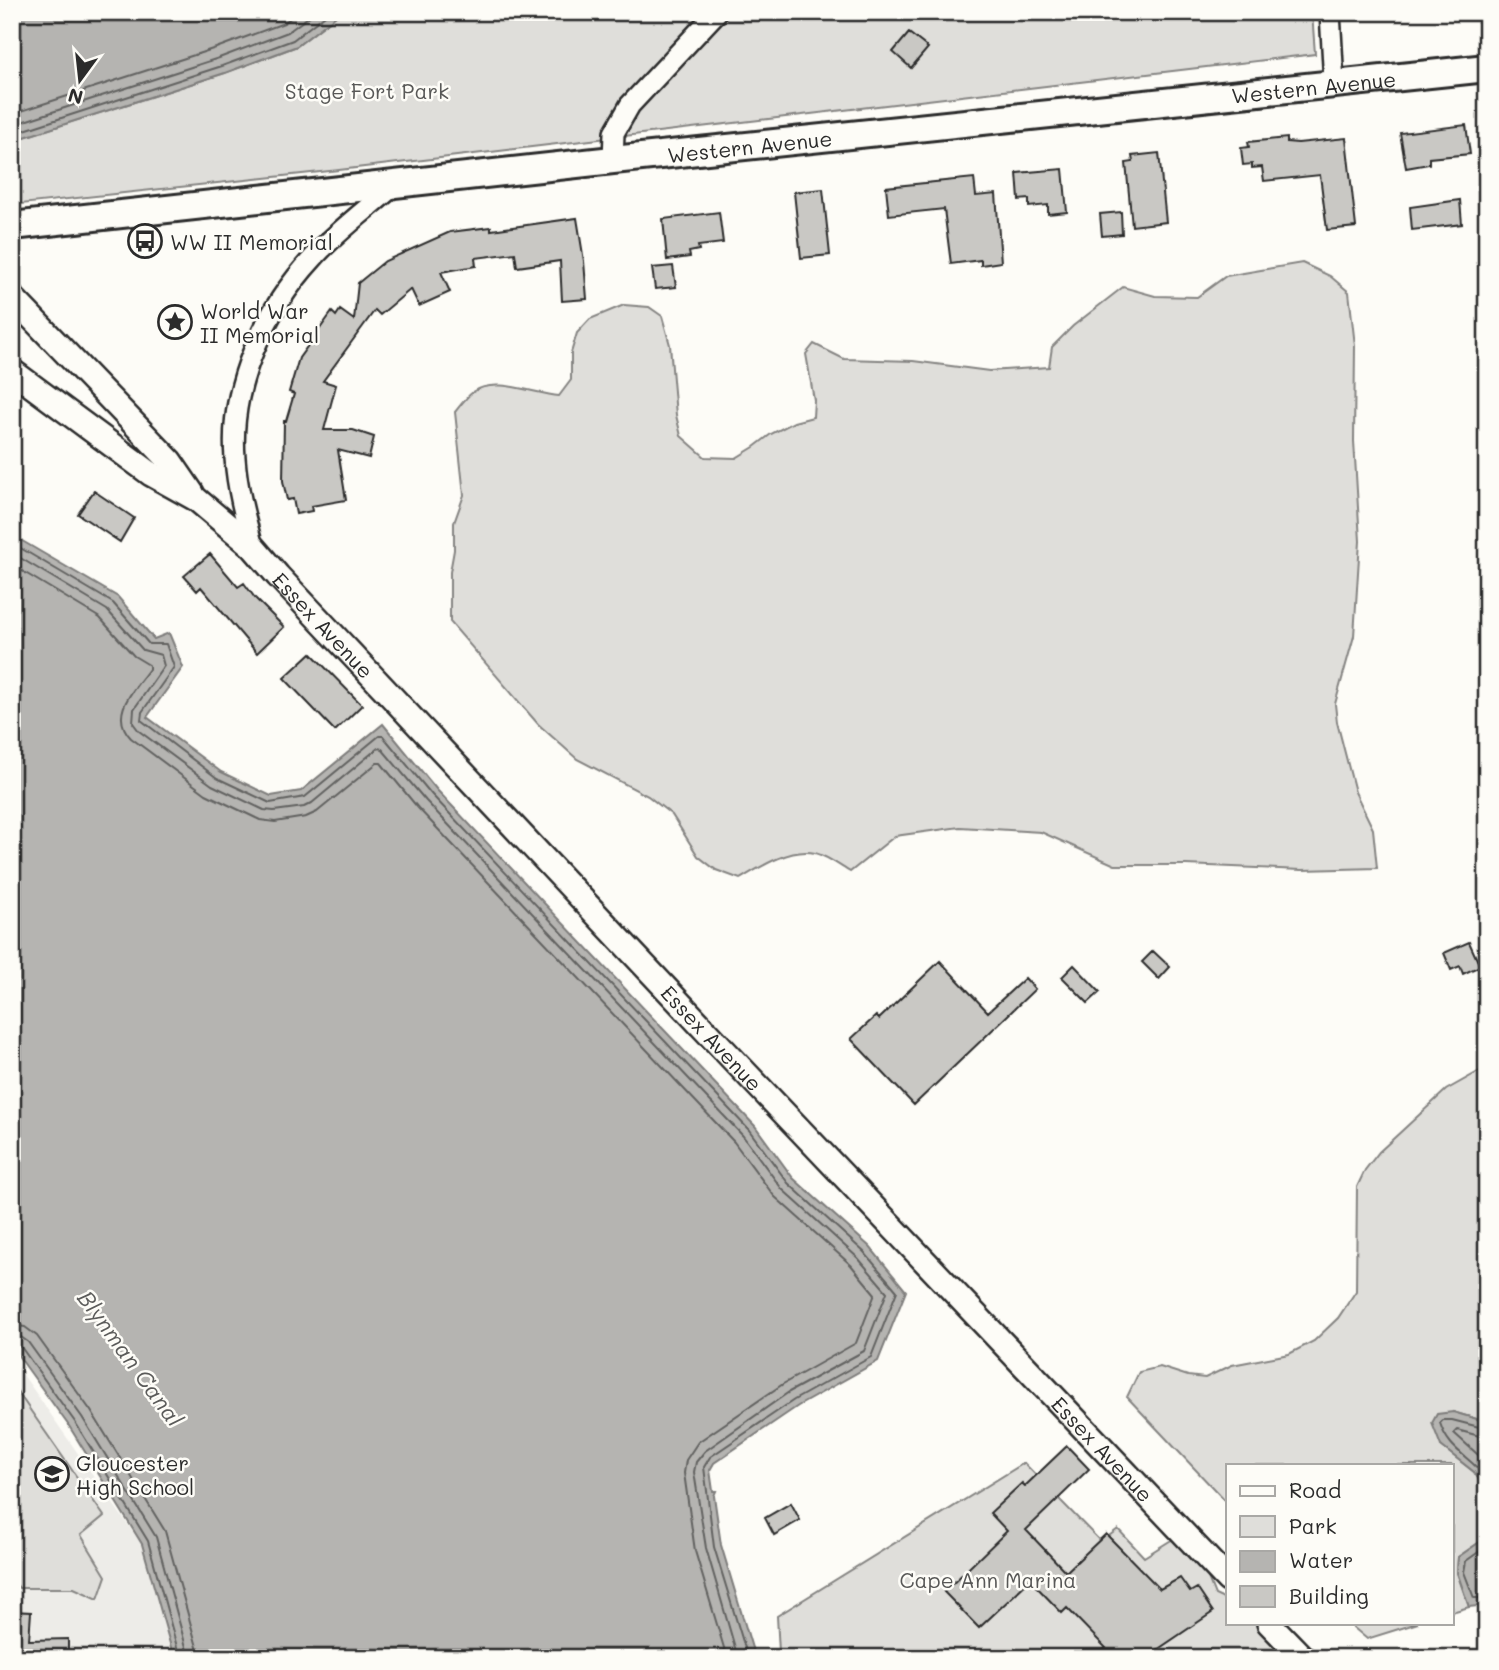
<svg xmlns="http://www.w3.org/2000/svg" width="1499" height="1670" font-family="Mali,sans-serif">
<rect width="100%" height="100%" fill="#fdfcf7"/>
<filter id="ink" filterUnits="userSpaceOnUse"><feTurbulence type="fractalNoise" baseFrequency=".0143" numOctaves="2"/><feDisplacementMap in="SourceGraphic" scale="14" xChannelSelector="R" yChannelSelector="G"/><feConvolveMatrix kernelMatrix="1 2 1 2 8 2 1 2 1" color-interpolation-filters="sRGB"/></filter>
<g filter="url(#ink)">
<path fill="#edece8" d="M 12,1359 L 149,1555 L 190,1658 L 12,1658 Z"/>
<path fill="#dfdeda" stroke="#858482" stroke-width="2" d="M 341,12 L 1312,12 L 1315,54 L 339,170 L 12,205 L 12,141 L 225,73 L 297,46 Z
M 1302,263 L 1330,276 L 1349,292 L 1355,346 L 1354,441 L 1360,541 L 1354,636 L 1335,704 L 1337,722 L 1355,792 L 1373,829 L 1377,868 L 1302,870 L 1186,865 L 1115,865 L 1041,832 L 960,827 L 895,836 L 850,872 C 840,866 827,856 815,853 C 791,847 760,867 740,879 L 716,870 L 698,856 L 672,815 L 648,796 L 577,759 L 538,724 L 450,622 L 450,572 L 454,550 L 454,523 L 464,495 L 455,412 C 460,406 466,397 473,392 C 495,376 534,394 559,396 L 571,380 L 571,353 L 577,333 L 590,319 L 624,305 L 649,307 L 662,316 L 670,345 L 676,415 L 681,436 L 705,457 L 736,458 L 754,447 L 771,434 L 794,422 L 813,417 L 814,400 L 806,354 L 814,344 L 844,359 L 913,361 L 989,371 L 1049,367 L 1052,347 L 1073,326 L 1123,287 L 1155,296 L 1197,297 L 1226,276 Z
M 1487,1067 L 1487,1422 L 1453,1412 L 1441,1446 L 1474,1472 L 1487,1492 L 1487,1537 L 1458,1557 L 1457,1573 L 1469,1607 L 1452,1612 L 1452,1465 L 1228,1465 L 1228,1504 L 1127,1397 L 1139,1372 L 1160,1367 L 1188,1376 L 1205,1378 L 1232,1365 L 1289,1354 L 1314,1341 L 1338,1318 L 1356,1291 L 1357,1187 L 1365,1170 L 1379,1152 L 1446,1090 Z
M 12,1384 L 104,1516 L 81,1535 L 106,1576 L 98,1599 L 74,1588 L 19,1588 L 12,1580 Z
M 1024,1463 L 1101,1542 L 1118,1529 L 1144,1557 L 1181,1534 L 1199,1555 L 1215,1595 L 1228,1601 L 1228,1623 L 1273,1623 L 1303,1658 L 775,1658 L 779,1652 L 777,1616 Z
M 1348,1623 L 1418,1623 L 1367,1639 Z"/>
<path fill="#b5b4b1" stroke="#7e7d7b" stroke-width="2" d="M 12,12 L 341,12 L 297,46 L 225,73 L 12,141 Z
M 12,535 L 118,597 L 154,639 L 169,633 L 183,667 L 147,717 L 221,772 L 271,796 L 301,791 L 383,724 L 437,790 L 755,1126 L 793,1178 L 870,1247 L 906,1291 L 878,1361 L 798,1406 L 714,1463 L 710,1470 L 713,1491 L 716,1491 L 714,1496 L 721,1545 L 755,1658 L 174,1658 L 142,1544 L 69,1426 L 12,1347 Z
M 1453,1412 L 1487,1422 L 1487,1492 L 1474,1472 L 1441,1446 L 1432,1423 L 1437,1414 Z
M 1487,1537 L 1487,1605 L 1469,1607 L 1457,1572 L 1458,1557 Z"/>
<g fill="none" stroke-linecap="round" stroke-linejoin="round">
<path stroke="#626261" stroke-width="2" d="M 12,114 L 216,48 L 284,23 L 298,12
M 12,125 L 219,58 L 288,32 L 315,12
M 12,134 L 222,66 L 293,40 L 329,12
M 12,543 L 113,603 L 149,644 L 166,644 L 174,667 L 142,712 L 141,720 L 217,778 L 270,803 L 305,797 L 379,736 L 383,736 L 432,795 L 749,1130 L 788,1183 L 864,1252 L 897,1291 L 871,1357 L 794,1400 L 710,1457 L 704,1467 L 714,1547 L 748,1658
M 12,553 L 107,610 L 143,650 L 161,655 L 164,666 L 134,709 L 133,723 L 139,731 L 212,785 L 264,810 L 274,811 L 304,807 L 312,803 L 378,748 L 382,749 L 426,801 L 743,1136 L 782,1189 L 858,1258 L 887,1292 L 864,1351 L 789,1392 L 705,1451 L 696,1462 L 694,1472 L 706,1548 L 738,1658
M 12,565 L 100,618 L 134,656 L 149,665 L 149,669 C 134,690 108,714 131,738 L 206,794 L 260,820 L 275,822 L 306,817 L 317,812 L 377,763 L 381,763 L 418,808 L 734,1142 L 774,1196 L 851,1265 L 875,1294 L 856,1343 L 783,1384 L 698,1442 L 686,1460 L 684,1473 L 695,1551 L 727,1658
M 12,1325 L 25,1327 L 37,1336 L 91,1411 L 165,1531 L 200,1658
M 12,1335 L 21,1337 L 28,1342 L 82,1417 L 156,1537 L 189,1658
M 12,1344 L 21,1347 L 75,1422 L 148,1541 L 180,1658
M 1487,1429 L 1452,1420 L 1443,1420 L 1440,1423 C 1449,1452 1471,1456 1487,1479
M 1487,1438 L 1457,1430 L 1454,1433 L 1487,1463
M 1487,1546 L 1466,1561 L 1464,1572 L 1474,1598 L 1487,1598"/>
</g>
<path fill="#c9c8c4" stroke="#2b2b2b" stroke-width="2" d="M 909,33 L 928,48 L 911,68 L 893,52 Z
M 1466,125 L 1470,154 L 1429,158 L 1429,164 L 1406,168 L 1400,133 Z
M 1287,138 L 1287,142 L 1298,143 L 1346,138 L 1356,227 L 1327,230 L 1320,175 L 1264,181 L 1262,167 L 1252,168 L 1252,164 L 1243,165 L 1241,148 L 1249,147 L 1248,142 Z
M 1159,153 L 1166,222 L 1132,226 L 1126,163 L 1133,162 L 1132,156 Z
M 1063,169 L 1067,212 L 1048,214 L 1048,205 L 1029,207 L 1029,199 L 1019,200 L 1017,173 Z
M 974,178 L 976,196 L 996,194 L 1001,262 L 981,265 L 981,260 L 951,264 L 944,209 L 889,215 L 886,187 Z
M 823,189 L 830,255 L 801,258 L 794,192 Z
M 1460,200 L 1462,224 L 1412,230 L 1410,207 Z
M 719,212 L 723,243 L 698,246 L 699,250 L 689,252 L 690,257 L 667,260 L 663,219 Z
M 1121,212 L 1122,234 L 1102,236 L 1100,214 Z
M 577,218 L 584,261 L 587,299 L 562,301 L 560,261 L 517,267 L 515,253 L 475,258 L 476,266 L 441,272 L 450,292 L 419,306 L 411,289 L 380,315 L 375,310 L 323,381 L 336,385 L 324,430 L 353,430 L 374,437 L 369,458 L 338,450 L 346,500 L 311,506 L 312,511 L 296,514 L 293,499 L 287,500 L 283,481 L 284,421 L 286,421 L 294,394 L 289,392 L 299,358 L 332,312 L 336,316 L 340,310 L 354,320 L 358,283 L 385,261 L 450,232 L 491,227 L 491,230 Z
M 673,266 L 676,287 L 655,289 L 652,268 Z
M 94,491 L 134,518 L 120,542 L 78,514 Z
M 210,554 L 238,587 L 244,583 L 255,598 L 284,627 L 257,653 L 201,587 L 197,591 L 184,576 Z
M 311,653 L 362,705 L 335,731 L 284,678 Z
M 1469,942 L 1480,966 L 1463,974 L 1460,966 L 1451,970 L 1444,953 Z
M 1153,951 L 1170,967 L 1159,979 L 1142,962 Z
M 940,961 L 988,1012 L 1025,978 L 1035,989 L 914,1105 L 851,1039 L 876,1016 L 879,1019 Z
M 1074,965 L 1100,992 L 1088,1003 L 1062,977 Z
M 1067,1446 L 1089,1469 L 1026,1530 L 1066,1572 L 1106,1534 L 1160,1589 L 1180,1578 L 1190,1592 L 1197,1588 L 1213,1612 L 1145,1658 L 1091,1658 L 1106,1648 L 1067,1608 L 1062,1613 L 1030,1580 L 979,1628 L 944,1592 L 1007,1531 L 990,1513 L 1022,1483 L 1025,1486 Z
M 791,1503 L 800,1520 L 774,1535 L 765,1518 Z
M 12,1611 L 31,1612 L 29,1640 L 68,1639 L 68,1658 L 12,1658 Z"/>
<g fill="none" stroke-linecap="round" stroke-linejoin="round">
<g stroke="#2b2b2b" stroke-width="24">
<path id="minor" d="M 1330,12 L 1334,84
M 613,160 L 614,133 L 630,105 L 717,12
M 253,547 C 245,518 237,488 235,458 C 229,385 265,310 313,258 C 338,230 369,208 397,183"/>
</g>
<g stroke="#2b2b2b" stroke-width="28">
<g id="tertiary">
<path d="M 12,297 L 170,461 L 192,493"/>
<path id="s1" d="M 12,371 L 151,474 L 196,499 L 253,547 L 278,576 L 724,1050 L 1228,1580"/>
<path d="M 1269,1623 L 1303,1658"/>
</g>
</g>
<g stroke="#2b2b2b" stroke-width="32">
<g id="secondary">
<path id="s2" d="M 12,226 L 613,160 L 1487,68"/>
</g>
</g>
<use href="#minor" stroke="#fdfcf7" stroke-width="19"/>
<use href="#tertiary" stroke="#fdfcf7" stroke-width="23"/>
<use href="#secondary" stroke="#fdfcf7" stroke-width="26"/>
</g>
</g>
<defs>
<g id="bus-ring" transform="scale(1.75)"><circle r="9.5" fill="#fdfcf7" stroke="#2b2b2b" stroke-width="1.5"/><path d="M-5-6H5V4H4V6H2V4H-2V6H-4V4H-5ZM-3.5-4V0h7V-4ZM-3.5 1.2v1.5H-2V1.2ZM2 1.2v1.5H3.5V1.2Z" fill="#2b2b2b"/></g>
<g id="sight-ring" transform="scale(1.75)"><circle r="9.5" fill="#fdfcf7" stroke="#2b2b2b" stroke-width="1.5"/><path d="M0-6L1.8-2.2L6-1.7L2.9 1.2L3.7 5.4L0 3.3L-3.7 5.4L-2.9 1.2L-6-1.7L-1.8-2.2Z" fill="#2b2b2b"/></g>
<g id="school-ring" transform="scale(1.75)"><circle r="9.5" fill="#fdfcf7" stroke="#2b2b2b" stroke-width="1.5"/><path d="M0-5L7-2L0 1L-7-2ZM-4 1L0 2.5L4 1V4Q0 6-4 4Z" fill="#2b2b2b"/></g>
</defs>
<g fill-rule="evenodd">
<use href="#bus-ring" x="145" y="241"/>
<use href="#sight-ring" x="175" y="322"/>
<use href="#school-ring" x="52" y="1474"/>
</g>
<g text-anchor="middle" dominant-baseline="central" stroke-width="5" stroke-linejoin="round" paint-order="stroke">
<g font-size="21" fill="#2b2b2b" stroke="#fdfcf7">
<text stroke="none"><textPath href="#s2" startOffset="1309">Western Avenue</textPath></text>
<text stroke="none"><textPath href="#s2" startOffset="742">Western Avenue</textPath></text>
<text stroke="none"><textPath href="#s1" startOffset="404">Essex Avenue</textPath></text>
<text stroke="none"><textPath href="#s1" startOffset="971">Essex Avenue</textPath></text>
<text stroke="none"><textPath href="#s1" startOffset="1538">Essex Avenue</textPath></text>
</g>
<g font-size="21" fill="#585857" stroke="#fdfcf7">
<text x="367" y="90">Stage Fort Park</text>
<text x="988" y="1579">Cape Ann Marina</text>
</g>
<g font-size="21" fill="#2b2b2b" stroke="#fdfcf7" text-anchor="start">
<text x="170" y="241">WW II Memorial</text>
<text x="200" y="310">World War<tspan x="200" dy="24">II Memorial</tspan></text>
<text x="76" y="1462">Gloucester<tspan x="76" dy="24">High School</tspan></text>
</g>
<g font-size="23" font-style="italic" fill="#5b5b5a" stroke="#fdfcf7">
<text transform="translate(131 1358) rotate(54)">Blynman Canal</text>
</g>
</g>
<rect width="1499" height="1670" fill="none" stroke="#fdfcf7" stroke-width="42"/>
<rect x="21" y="21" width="1457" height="1628" fill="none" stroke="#2b2b2b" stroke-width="2.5" filter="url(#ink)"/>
<rect x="1226" y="1464" width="228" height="161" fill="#fdfcf7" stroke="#a9a8a5" stroke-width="2"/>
<rect x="1240" y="1486" width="35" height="10" fill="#fdfcf7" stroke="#a9a8a5" stroke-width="2"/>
<text x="1289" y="1498" font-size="21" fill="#2b2b2b">Road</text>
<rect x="1240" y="1516" width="35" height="21" fill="#dfdeda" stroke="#a9a8a5" stroke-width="2"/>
<text x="1289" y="1534" font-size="21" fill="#2b2b2b">Park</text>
<rect x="1240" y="1551" width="35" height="21" fill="#b5b4b1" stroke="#a9a8a5" stroke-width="2"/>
<text x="1289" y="1568" font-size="21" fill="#2b2b2b">Water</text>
<rect x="1240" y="1586" width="35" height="21" fill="#c9c8c4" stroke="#a9a8a5" stroke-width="2"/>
<text x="1289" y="1604" font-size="21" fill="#2b2b2b">Building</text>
<g transform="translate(80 80) rotate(195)" stroke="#fdfcf7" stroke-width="5" paint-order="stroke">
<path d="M0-5L12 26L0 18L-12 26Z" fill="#2b2b2b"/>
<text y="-10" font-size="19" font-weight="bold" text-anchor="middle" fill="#2b2b2b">N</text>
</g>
</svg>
